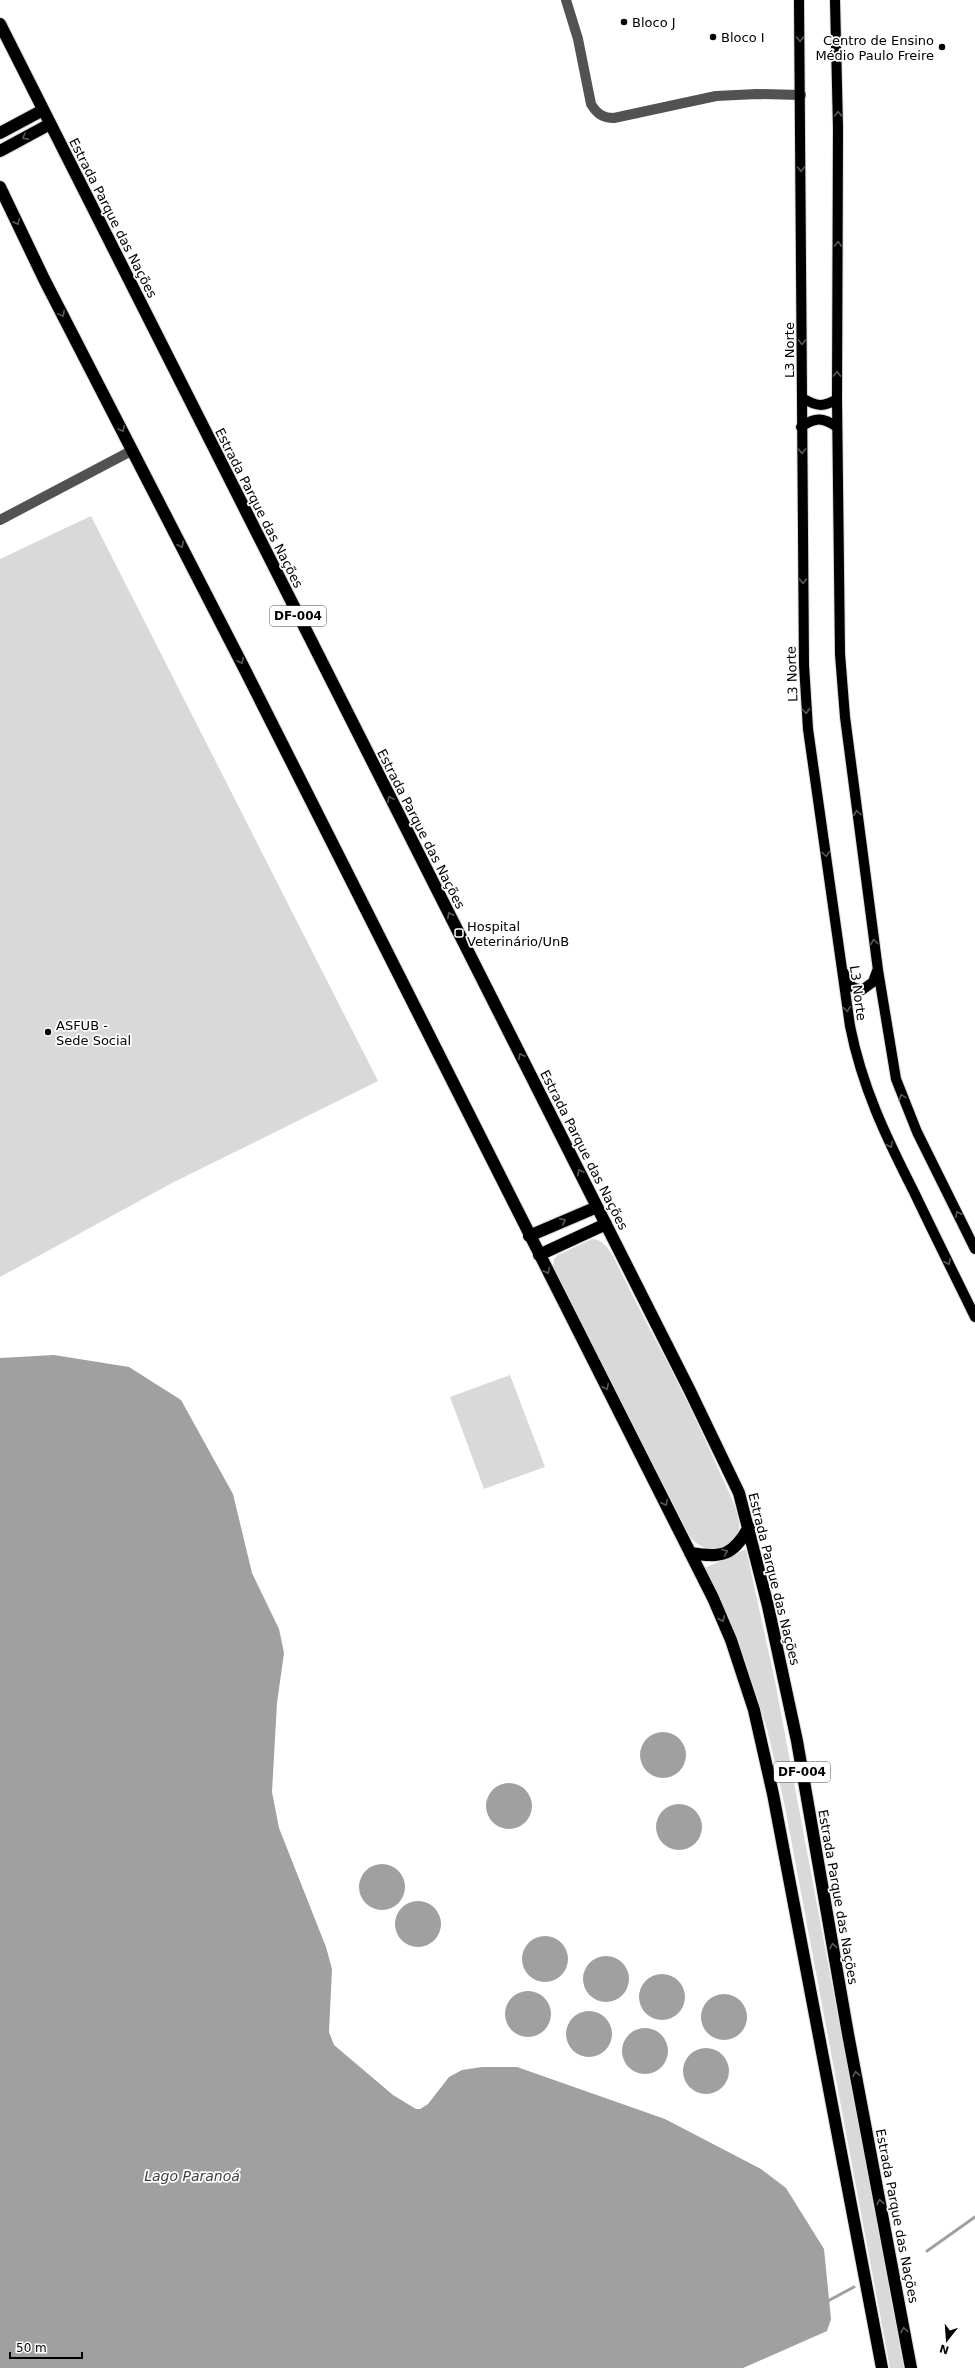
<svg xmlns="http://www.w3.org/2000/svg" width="975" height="2368" font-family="'DejaVu Sans',sans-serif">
<rect width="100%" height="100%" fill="#fff"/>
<path fill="#d9d9d9" d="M 91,516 L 378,1081 L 172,1183 L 0,1277 L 0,559 Z
M 592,1239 C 602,1239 608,1248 613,1256 C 626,1282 639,1309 653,1335 C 676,1378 697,1421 717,1466 C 724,1483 736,1503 739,1522 C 743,1550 705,1560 689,1535 L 553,1267 L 554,1259 L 558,1255 Z
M 510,1375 L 545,1467 L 484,1489 L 450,1397 Z
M 746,1549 L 775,1681 L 904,2368 L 890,2368 L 784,1802 L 767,1729 L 745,1660 L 730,1621 L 705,1568 Z"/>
<path fill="#a0a0a0" d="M 54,1355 L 129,1367 L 181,1400 L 233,1494 L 252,1573 L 279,1629 L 284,1653 L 277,1703 L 272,1792 L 279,1828 L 326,1947 L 332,1969 L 329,2032 L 334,2045 L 393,2095 L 416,2109 L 420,2109 L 428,2104 L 449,2077 L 462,2070 L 482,2067 L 517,2067 L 665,2119 L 761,2169 L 786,2188 L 824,2249 L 831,2319 L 827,2331 L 743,2368 L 0,2368 L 0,1358 Z
M640 1755a23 23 0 1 1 46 0a23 23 0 1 1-46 0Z
M486 1806a23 23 0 1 1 46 0a23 23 0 1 1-46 0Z
M656 1827a23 23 0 1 1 46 0a23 23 0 1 1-46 0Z
M359 1887a23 23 0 1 1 46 0a23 23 0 1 1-46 0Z
M395 1924a23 23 0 1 1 46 0a23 23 0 1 1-46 0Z
M522 1959a23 23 0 1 1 46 0a23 23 0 1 1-46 0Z
M583 1979a23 23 0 1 1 46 0a23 23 0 1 1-46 0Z
M639 1997a23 23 0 1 1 46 0a23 23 0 1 1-46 0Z
M505 2014a23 23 0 1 1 46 0a23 23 0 1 1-46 0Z
M701 2017a23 23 0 1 1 46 0a23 23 0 1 1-46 0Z
M566 2034a23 23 0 1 1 46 0a23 23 0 1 1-46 0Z
M622 2051a23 23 0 1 1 46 0a23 23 0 1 1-46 0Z
M683 2071a23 23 0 1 1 46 0a23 23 0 1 1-46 0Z"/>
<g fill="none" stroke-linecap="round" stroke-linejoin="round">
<path stroke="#a0a0a0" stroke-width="3" d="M 927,2251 L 975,2217
M 826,2302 L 854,2287"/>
<g stroke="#dbdbdb" stroke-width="12">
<path id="major" d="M 799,0 L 804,665 L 808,729 L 850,1026 C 862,1087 886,1137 914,1192 C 934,1234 955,1276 975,1317
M 835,0 L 838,128 L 837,399 L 840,654 L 845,717 L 878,970 L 896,1079 L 917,1132 L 975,1249
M 802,398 C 816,406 823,408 837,399
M 801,427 C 815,417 823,417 837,427
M 844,973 L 852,987 L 862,990 L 873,982 L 877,971"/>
</g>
<g stroke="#dbdbdb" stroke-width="14">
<path id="highway" d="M 0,24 L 689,1389 L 739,1493 L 768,1606 L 797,1741 L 848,2034 L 911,2368
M 0,133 L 43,110
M 0,151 L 50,124
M 0,187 L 44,279 L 243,666 L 713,1598 L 731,1640 L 754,1710 L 773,1794 L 882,2368
M 529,1236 L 597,1207
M 539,1255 L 606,1224
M 690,1553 C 722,1558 733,1556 749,1527"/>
</g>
<path stroke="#525252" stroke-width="10" d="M 566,0 L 578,39 L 591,104 C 597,114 603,118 614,118 L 716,96 L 757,94 L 801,95
M 0,520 L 133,450"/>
<use href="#major" stroke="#000" stroke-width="10"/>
<use href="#highway" stroke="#000" stroke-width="12"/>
</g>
<defs><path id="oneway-chevron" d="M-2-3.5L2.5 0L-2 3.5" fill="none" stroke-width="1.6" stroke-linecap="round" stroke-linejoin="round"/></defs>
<g stroke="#595959">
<use href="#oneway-chevron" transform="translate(800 39) rotate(89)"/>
<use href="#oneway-chevron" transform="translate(838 114) rotate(-92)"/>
<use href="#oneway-chevron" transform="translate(25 137) rotate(152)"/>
<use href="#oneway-chevron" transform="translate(801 169) rotate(90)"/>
<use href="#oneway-chevron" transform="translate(17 222) rotate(64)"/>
<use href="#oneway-chevron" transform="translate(838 244) rotate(-89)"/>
<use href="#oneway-chevron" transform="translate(62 314) rotate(62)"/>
<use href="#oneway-chevron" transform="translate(802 342) rotate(90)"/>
<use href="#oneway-chevron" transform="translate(837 374) rotate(-89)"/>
<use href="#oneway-chevron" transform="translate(122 429) rotate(62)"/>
<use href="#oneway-chevron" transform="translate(802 451) rotate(89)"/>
<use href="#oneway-chevron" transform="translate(181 545) rotate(63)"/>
<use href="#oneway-chevron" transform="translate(803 581) rotate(89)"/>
<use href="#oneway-chevron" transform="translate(241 661) rotate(63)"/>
<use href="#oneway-chevron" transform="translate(806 711) rotate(85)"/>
<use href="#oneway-chevron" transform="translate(390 799) rotate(-117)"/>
<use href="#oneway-chevron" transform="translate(857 813) rotate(-97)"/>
<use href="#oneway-chevron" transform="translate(826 854) rotate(82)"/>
<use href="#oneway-chevron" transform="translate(450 915) rotate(-117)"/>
<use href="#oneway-chevron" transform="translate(874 942) rotate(-97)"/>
<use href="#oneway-chevron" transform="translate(847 1009) rotate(82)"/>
<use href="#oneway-chevron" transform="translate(521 1056) rotate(-117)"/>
<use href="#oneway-chevron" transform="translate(902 1097) rotate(-111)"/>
<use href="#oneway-chevron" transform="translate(890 1145) rotate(64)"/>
<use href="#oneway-chevron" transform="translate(580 1172) rotate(-117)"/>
<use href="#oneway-chevron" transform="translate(958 1214) rotate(-116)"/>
<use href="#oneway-chevron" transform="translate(563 1221) rotate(-24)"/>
<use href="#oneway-chevron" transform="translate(948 1262) rotate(64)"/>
<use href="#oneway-chevron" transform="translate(547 1271) rotate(63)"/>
<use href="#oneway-chevron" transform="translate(606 1387) rotate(63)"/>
<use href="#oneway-chevron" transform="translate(665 1503) rotate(63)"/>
<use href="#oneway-chevron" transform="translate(725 1552) rotate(-23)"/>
<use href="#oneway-chevron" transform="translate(722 1619) rotate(67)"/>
<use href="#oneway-chevron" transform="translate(833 1946) rotate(-100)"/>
<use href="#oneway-chevron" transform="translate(856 2074) rotate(-101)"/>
<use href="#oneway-chevron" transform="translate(880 2202) rotate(-101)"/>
<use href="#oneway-chevron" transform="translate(904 2330) rotate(-101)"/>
</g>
<g fill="#000" stroke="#fff" stroke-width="1.5">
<circle cx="624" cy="22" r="4"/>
<circle cx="713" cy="37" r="4"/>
<circle cx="942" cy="47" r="4"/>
<rect x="455" y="929" width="8" height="8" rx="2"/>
<circle cx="48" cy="1032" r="4"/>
</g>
<g text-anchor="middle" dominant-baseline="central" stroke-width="3.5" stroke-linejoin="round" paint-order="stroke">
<g fill="#fff" stroke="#4c4c4c" stroke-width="1">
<rect x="270" y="606" width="56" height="20" rx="3"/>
<rect x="774" y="1762" width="56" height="20" rx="3"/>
</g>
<g font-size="12" font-weight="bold" fill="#000">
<text x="298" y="616">DF-004</text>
<text x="802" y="1772">DF-004</text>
</g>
<g font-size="13" fill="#000" stroke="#fff" text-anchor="start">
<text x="632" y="22">Bloco J</text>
<text x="721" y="37">Bloco I</text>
<text x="934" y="40" text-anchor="end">Centro de Ensino<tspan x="934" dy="15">Médio Paulo Freire</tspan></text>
<text x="467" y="926">Hospital<tspan x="467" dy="15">Veterinário/UnB</tspan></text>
<text x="56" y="1025">ASFUB -<tspan x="56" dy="15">Sede Social</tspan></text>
</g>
<g font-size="13" fill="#000" stroke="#fff">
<text transform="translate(113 218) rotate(63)">Estrada Parque das Nações</text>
<text transform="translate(789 350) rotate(-90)">L3 Norte</text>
<text transform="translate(259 508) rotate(63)">Estrada Parque das Nações</text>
<text transform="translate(792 674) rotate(-92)">L3 Norte</text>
<text transform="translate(421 829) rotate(63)">Estrada Parque das Nações</text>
<text transform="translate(858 993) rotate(82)">L3 Norte</text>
<text transform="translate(584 1150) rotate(63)">Estrada Parque das Nações</text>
<text transform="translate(774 1579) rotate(76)">Estrada Parque das Nações</text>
<text transform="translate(838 1897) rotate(80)">Estrada Parque das Nações</text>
<text transform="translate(897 2216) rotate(79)">Estrada Parque das Nações</text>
</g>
<g font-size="14" font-style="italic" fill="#414141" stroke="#fff">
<text x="192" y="2176">Lago Paranoá</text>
</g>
</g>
<g transform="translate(947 2340) rotate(197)" stroke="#ffffff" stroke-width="3" paint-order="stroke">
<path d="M0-3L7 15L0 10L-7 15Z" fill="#000000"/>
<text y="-6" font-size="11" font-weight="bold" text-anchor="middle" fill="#000000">N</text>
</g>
<path d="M10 2352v6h72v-6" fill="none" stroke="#000000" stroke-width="2"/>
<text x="16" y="2352" font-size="12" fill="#000000" stroke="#ffffff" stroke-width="3" paint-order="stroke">50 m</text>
</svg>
